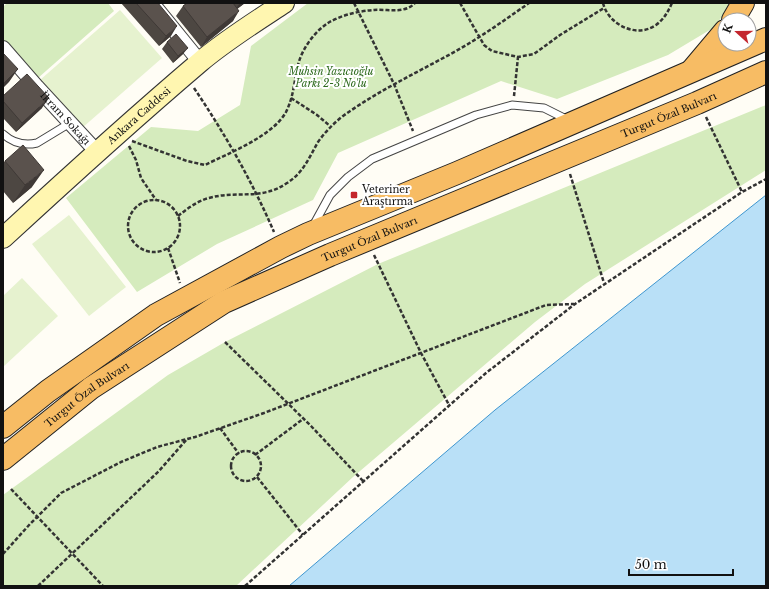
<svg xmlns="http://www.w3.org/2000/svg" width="769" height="589" font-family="'Libre Baskerville',serif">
<rect width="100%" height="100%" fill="#fffdf5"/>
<path fill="#d5ebbd" d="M 7,3 L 108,3 L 114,11 L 38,78 L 3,40 L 3,7 Z
M 308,3 L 733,3 L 713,28 L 668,55 L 557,99 L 501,81 L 338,153 L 313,200 L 217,244 L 137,292 L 66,198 L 151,127 L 198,131 L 240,105 L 251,46 Z
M 766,105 L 766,170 L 585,284 L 535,322 L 353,477 L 236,586 L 3,586 L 3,495 L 168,375 L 225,342 L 378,264 Z"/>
<path fill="#e6f2cf" d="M 120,10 L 162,58 L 82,128 L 40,80 Z
M 69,215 L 126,287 L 89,316 L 32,244 Z
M 22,278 L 58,316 L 3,367 L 3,296 Z"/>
<path fill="#b9e0f7" stroke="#3f96cf" d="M 766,195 L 766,586 L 289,586 L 495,410 Z"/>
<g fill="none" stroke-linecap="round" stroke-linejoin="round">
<g stroke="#444" stroke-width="9">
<path id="service" d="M 3,134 C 13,143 24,146 37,143 L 70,123
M 313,226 L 330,195 L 348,177 L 372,159 L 476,115 L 512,105 L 544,108 L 568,120"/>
</g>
<g stroke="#444" stroke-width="16">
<g id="minor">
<path d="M 152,3 L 200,62"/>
<path id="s1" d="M 3,48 L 37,87 L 97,152"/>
</g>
</g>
<g stroke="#333" stroke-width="22">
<g id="secondary">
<path id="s2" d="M 3,238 C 68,178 133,119 200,62 C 226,40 255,22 284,3"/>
</g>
</g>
<g stroke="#222" stroke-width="24">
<g id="trunk">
<path d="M 733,20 L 743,3"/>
<path d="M 693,69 L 725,31"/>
<path d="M 3,427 L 48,391 L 156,315 L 281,247 L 308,234 L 457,173 L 766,39"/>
<path id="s3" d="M 3,459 L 91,388 L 224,302 L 330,255 L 697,103 L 766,72"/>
</g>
</g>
<path stroke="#333" stroke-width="2.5" stroke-dasharray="4 2" stroke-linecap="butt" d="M 354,3 L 394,84 L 413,131
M 460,3 L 484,45 L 492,51 L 518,57 L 534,54 L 560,35 L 604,8
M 603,3 C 608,24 636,39 656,25 C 664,19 668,12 672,3
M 194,88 C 225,134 252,181 274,232
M 514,96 L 518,57
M 291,98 L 317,115 L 330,126
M 706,117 L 742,192
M 132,141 L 187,161 L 205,165 C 229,153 273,136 286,112 C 294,96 294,81 298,65 C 302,49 314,32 328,23 C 341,15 359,11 374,10 C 388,9 405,14 415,3
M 129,146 L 136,160 L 141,178 L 156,200
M 570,174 L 604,283
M128 226a26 26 0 1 1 52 0a26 26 0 1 1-52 0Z
M 178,216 C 187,209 197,201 209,198 C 237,190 261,201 287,183 C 303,173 309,158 318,142 C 325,132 333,124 343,116 C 375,93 410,76 445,57 C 474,42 502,22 529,3
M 168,248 L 180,283
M 374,255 L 421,353 L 449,405
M 225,342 L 311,426 L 363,481
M 220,428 L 239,454
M231 466a15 15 0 1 1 30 0a15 15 0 1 1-30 0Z
M 255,455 L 303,419
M 257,477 L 303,535
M 11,489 L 103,586
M 3,554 L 30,524 L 61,493 L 121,462 L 157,447 L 195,437 L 264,413 L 546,305 L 574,304
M 38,586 L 159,471 L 187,439
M 245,586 L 486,373 L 575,304 L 742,192 L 766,179"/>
<use href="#service" stroke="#fff" stroke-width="7"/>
<use href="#minor" stroke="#fff" stroke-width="14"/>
<use href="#secondary" stroke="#fff6b0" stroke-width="20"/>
<use href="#trunk" stroke="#f7bc64" stroke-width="22"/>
</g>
<path fill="#4d4742" d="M 121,3 L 158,3 L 171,36 L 159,46 Z
M 187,3 L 245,3 L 237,9 L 233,21 L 201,47 L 176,16 L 183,6 Z
M 167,42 L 183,54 L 173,63 L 162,49 Z
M 3,96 L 42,108 L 16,132 L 3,118 Z
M 5,161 L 32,187 L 13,203 L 3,191 L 3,163 Z"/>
<path fill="#3f3936" d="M 240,3 L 245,3 L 233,12 Z
M 239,11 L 233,21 L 201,47 L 207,37 Z
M 177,26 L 171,36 L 159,46 L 166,36 Z
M 188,48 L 183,54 L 173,63 L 178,56 Z
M 18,69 L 9,82 L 3,88 L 3,84 Z
M 49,98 L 42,108 L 16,132 L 22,123 Z
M 44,170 L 32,187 L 13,203 L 25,185 Z"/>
<path fill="#5a524d" stroke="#3f3936" d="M 136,3 L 158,3 L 177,26 L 166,36 Z
M 187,3 L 233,3 L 239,11 L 207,37 L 183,6 Z
M 176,34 L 188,48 L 178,56 L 167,42 Z
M 3,53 L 18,69 L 3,84 Z
M 27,74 L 49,98 L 22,123 L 3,101 L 3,96 Z
M 23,145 L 44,170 L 25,185 L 5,161 Z"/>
<rect fill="#c4262e" stroke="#fff" stroke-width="1.5" x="350" y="191" width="8" height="8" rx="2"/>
<g text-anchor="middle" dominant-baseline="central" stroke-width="4" stroke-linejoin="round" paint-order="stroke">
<g font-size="10" font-style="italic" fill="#2f6b1f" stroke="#fff">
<text x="331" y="71">Muhsin Yazıcıoğlu<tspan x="331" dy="12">Parkı 2-3 No'lu</tspan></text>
</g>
<g font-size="10" fill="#111" stroke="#fff">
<text stroke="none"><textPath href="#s3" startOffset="754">Turgut Özal Bulvarı</textPath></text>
<text stroke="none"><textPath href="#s2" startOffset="183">Ankara Caddesi</textPath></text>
<text stroke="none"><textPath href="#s1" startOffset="94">İkram Sokağı</textPath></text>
<text stroke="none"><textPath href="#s3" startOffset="430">Turgut Özal Bulvarı</textPath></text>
<text stroke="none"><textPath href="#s3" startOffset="106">Turgut Özal Bulvarı</textPath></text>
</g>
<g font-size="10" fill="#111" stroke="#fff" text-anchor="start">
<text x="362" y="189">Veteriner<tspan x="362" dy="12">Araştırma</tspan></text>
</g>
</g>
<rect width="769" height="589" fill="none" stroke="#111111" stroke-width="8"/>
<g transform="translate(737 32) rotate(291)"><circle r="19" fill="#ffffff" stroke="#a0a0a0"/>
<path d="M0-3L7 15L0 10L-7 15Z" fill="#c4262e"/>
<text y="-6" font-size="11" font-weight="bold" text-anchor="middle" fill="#111111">K</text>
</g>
<path d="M629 569v6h104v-6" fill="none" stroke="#111111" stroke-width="2"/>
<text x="635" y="569" font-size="12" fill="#111111" stroke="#ffffff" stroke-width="3" paint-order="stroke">50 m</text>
</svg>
